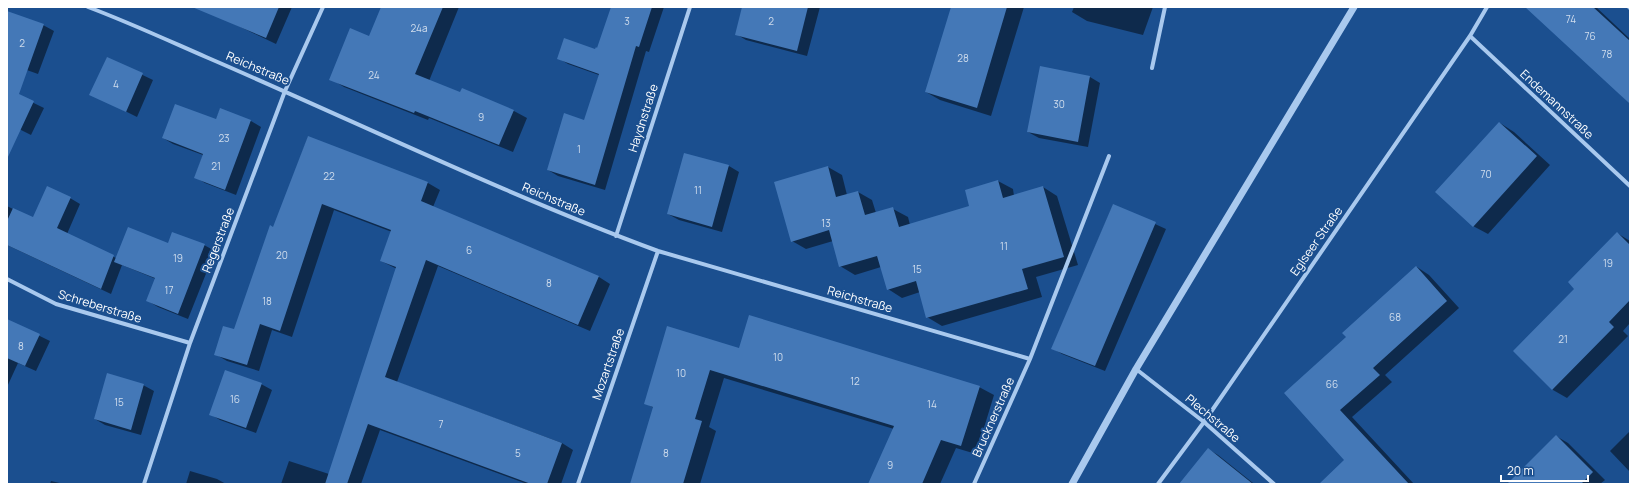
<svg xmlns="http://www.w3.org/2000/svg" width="1637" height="491" font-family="Manrope,sans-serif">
<rect width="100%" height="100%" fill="#1b4f8f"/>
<path fill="#0007" d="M 234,7 L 292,7 L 276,44 L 228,21 Z
M 382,7 L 459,7 L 429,81 L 461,93 L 462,90 L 514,111 L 527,118 L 513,152 L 429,118 L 428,120 L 344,87 L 331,79 L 370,37 Z
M 612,7 L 664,7 L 649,52 L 646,51 L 605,190 L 558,176 L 548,170 L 585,121 L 599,75 L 568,64 L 558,58 L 598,49 Z
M 743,7 L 820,7 L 807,56 L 746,40 L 736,34 Z
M 952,7 L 1024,7 L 991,116 L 940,100 L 926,92 Z
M 1074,7 L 1153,7 L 1143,35 L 1087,21 L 1072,12 Z
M 1533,7 L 1596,7 L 1630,39 L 1630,104 Z
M 7,12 L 43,25 L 54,31 L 38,74 L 7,63 Z
M 107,58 L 153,80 L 137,117 L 91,94 Z
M 1090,77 L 1100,83 L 1088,147 L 1039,138 L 1028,132 Z
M 7,90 L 44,108 L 31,135 L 7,123 Z
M 220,109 L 251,121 L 261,127 L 236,195 L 205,183 L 195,177 L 203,155 L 173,144 L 163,138 L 216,120 Z
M 1500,123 L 1514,132 L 1550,165 L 1488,234 L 1473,226 Z
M 308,137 L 428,183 L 440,190 L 433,207 L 599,277 L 610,284 L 590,331 L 438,266 L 397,382 L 562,443 L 573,450 L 561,484 L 527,484 L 380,430 L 361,484 L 281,484 L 289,461 L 329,474 L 397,269 L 381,261 L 392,232 L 334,210 L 292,337 L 272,330 L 259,371 L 227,361 L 215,354 L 235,331 Z
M 729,166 L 739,172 L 722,232 L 679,220 L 668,214 Z
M 828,167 L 842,175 L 847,195 L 858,192 L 872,200 L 876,213 L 893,209 L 908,217 L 910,225 L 971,207 L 998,181 L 1013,189 L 1014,196 L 1043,187 L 1057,196 L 1078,265 L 1036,277 L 1042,297 L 942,326 L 927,317 L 920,292 L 902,298 L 888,289 L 881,267 L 855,275 L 840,266 L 833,241 L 806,249 L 792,241 Z
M 70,198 L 80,204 L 67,234 L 116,258 L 169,244 L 204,245 L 215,251 L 188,319 L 158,307 L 148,301 L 156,279 L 122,265 L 111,294 L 7,245 L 7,206 L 33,219 Z
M 1113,205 L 1166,229 L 1105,371 L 1062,354 L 1052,348 Z
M 1617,233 L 1630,241 L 1630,323 L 1623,331 L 1628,336 L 1567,398 L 1553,390 L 1514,351 L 1576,289 Z
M 1417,267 L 1429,275 L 1459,308 L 1385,375 L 1392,382 L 1352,417 L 1414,484 L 1342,484 L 1346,460 L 1285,393 L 1347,337 Z
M 7,320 L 50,341 L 36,371 L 18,363 L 7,387 Z
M 739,349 L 979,387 L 994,395 L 976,454 L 956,448 L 940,484 L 869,484 L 894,429 L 724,378 L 709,427 L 716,431 L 700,484 L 631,484 L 654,408 L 645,403 Z
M 261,384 L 272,390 L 256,433 L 220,420 L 210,414 Z
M 143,385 L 154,391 L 141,435 L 105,425 L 95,419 Z
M 1630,431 L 1630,472 L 1610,451 Z
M 1556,436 L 1568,443 L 1605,480 L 1600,484 L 1509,484 Z
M 1208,449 L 1218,455 L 1253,483 L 1252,484 L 1181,484 Z
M 190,471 L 217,479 L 226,484 L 186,484 Z
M 51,481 L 64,484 L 50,484 Z"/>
<path fill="#4478b7" d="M 192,7 L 279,7 L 266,38 Z
M 381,7 L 443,7 L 415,74 L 460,92 L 462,88 L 514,110 L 499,145 L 415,111 L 414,113 L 329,80 L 350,28 L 369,36 Z
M 611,7 L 652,7 L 639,47 L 636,46 L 595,185 L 547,170 L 564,113 L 584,120 L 599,74 L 557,59 L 564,38 L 595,49 L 596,47 L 597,48 Z
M 742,7 L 808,7 L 797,51 L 735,35 Z
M 951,7 L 1007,7 L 977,108 L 925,92 Z
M 1525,7 L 1593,7 L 1630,41 L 1630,104 Z
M 7,11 L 44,24 L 19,94 L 34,101 L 7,159 Z
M 107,57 L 143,73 L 126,112 L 89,95 Z
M 1040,66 L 1090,76 L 1078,142 L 1027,132 Z
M 175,104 L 216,119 L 220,108 L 251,120 L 225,190 L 194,178 L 203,154 L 162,138 Z
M 1499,122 L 1537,156 L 1473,227 L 1435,192 Z
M 308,136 L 428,182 L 421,201 L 599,276 L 578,325 L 426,260 L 385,377 L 562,443 L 547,484 L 531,484 L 368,424 L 347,484 L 325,484 L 396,267 L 380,261 L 391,230 L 322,204 L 280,331 L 260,324 L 247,365 L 214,355 L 223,326 L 234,329 L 270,225 L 273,227 Z
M 684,153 L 729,165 L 712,227 L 667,214 Z
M 828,166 L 836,197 L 858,191 L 865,215 L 893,207 L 899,227 L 969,206 L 965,190 L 998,180 L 1003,198 L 1043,186 L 1064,257 L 1022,269 L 1028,289 L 926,318 L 916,281 L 887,290 L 877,256 L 839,267 L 829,230 L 791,242 L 774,182 Z
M 47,186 L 71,197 L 57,228 L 114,255 L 101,289 L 7,245 L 7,221 L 13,208 L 33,217 Z
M 1113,204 L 1156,222 L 1095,366 L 1051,349 Z
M 128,227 L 168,243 L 172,232 L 205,244 L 178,314 L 146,301 L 155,278 L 114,262 Z
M 1617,232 L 1630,245 L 1630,300 L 1609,322 L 1614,327 L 1552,390 L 1513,351 L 1574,289 L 1568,282 Z
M 1416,266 L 1447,301 L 1373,368 L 1380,375 L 1340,410 L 1409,484 L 1319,484 L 1344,460 L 1284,393 L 1346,337 L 1342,333 Z
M 749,315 L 980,386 L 961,446 L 941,440 L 922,484 L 868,484 L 894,426 L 710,370 L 695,419 L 702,421 L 683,484 L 630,484 L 653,407 L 644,404 L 667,326 L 739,348 Z
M 7,319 L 40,334 L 25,366 L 7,358 Z
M 225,370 L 262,383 L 246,428 L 209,415 Z
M 107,373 L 144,384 L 131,430 L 94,419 Z
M 1556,435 L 1593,472 L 1581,484 L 1507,484 Z
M 1208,448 L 1253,484 L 1179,484 Z"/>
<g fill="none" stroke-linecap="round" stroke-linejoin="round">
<path stroke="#a9c9ee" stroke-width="4" d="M 88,7 C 128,22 167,40 206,57 C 357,122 504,194 658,251 L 1030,359
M 1629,7 L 1630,8
M 1470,36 L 1630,186
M 1152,68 L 1165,7
M 616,236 L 690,7
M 7,279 L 56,304 L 190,343
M 1136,369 L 1204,422 L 1274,484
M 144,484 L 190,343 L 285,91 L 323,7
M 578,484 L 658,251
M 974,484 L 1030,359 L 1109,156
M 1158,484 L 1204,422 L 1470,36 L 1487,7"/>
<path stroke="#a9c9ee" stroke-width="7" d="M 1072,484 L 1136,369 L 1354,7"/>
</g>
<g text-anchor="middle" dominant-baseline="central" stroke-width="4" stroke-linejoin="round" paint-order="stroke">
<g font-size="10" fill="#d0dded">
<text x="1571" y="19">74</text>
<text x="627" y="21">3</text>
<text x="771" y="21">2</text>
<text x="419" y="28">24a</text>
<text x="1590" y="36">76</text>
<text x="22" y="43">2</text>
<text x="1607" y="54">78</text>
<text x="963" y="58">28</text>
<text x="374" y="75">24</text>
<text x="116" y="84">4</text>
<text x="1059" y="104">30</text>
<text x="481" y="117">9</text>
<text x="224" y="138">23</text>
<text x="579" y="149">1</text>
<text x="216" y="166">21</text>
<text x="1486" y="174">70</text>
<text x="329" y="176">22</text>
<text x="698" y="190">11</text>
<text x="826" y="223">13</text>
<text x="1004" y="246">11</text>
<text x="469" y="250">6</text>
<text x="282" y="255">20</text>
<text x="178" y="258">19</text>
<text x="1608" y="263">19</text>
<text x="917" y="269">15</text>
<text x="549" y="283">8</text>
<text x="169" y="290">17</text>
<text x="267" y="301">18</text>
<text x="1395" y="317">68</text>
<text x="1563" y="339">21</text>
<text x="21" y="346">8</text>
<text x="778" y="357">10</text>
<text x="681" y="373">10</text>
<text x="855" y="381">12</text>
<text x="1332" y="384">66</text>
<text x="235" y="399">16</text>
<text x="119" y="402">15</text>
<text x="932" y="404">14</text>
<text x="441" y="424">7</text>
<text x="518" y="453">5</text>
<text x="666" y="453">8</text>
<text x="890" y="465">9</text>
</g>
<g font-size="12" fill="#fff" stroke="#1b4f8f">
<text transform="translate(258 68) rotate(23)">Reichstraße</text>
<text transform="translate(1557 104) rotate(43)">Endemannstraße</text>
<text transform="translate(643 118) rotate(-72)">Haydnstraße</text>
<text transform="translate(554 199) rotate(23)">Reichstraße</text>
<text transform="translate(218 240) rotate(-69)">Regerstraße</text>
<text transform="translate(1316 241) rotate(-55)">Eglseer Straße</text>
<text transform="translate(860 299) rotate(16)">Reichstraße</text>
<text transform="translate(100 306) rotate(17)">Schreberstraße</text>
<text transform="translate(608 364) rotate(-71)">Mozartstraße</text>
<text transform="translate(993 417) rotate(-66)">Brucknerstraße</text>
<text transform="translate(1213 418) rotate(40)">Plechstraße</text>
</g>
</g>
<rect width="1637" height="491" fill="none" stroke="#ffffff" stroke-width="16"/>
<path d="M1501 475v6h87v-6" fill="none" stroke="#ffffff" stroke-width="2"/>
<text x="1507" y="475" font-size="12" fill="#ffffff" stroke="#1b4f8f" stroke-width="3" paint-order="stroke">20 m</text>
</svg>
